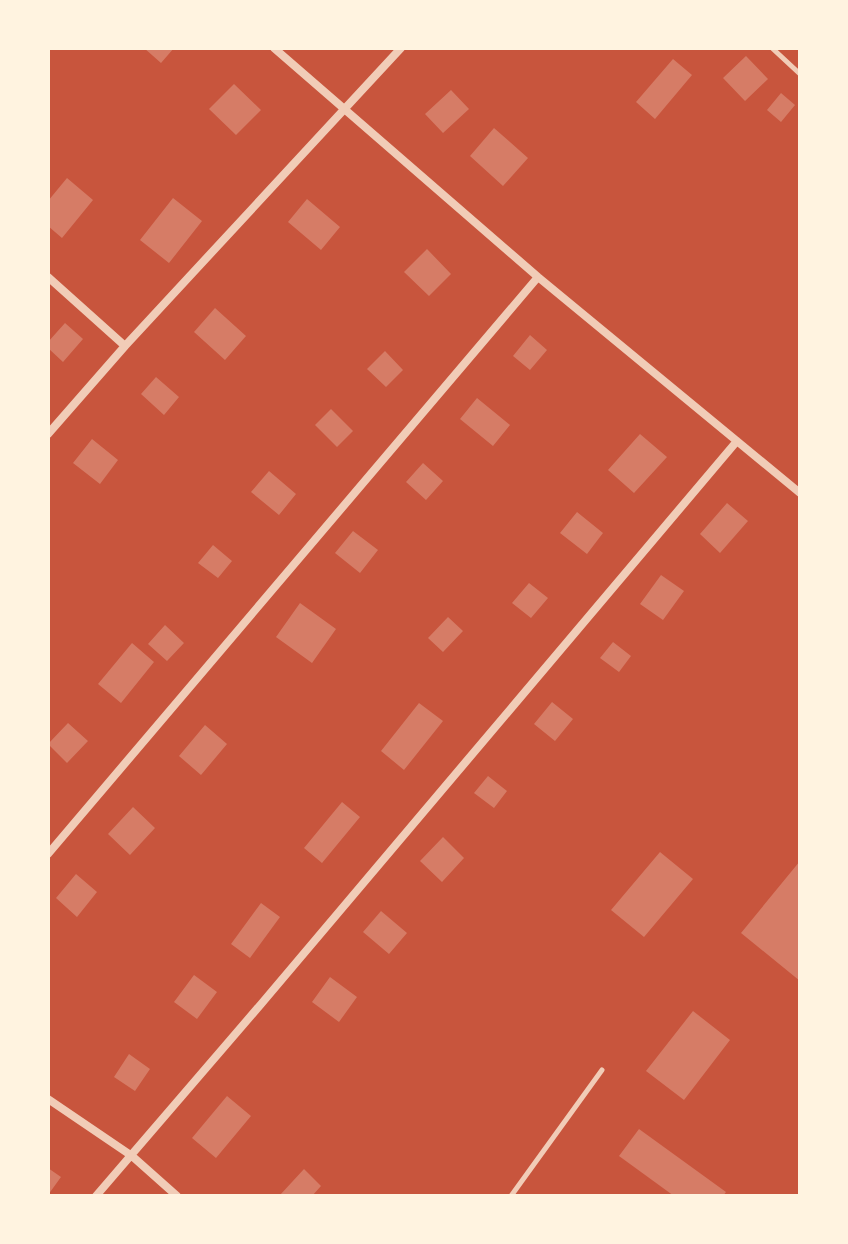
<svg xmlns="http://www.w3.org/2000/svg" width="848" height="1244" font-family="'Golos Text',sans-serif">
<rect width="100%" height="100%" fill="#c8553d"/>
<path fill="#d67c66" d="M 144,48 L 174,48 L 161,63 Z
M 746,56 L 768,79 L 745,101 L 723,78 Z
M 673,59 L 692,75 L 655,119 L 636,102 Z
M 234,84 L 261,110 L 236,135 L 209,109 Z
M 451,90 L 469,109 L 443,133 L 425,114 Z
M 781,93 L 795,105 L 781,122 L 767,110 Z
M 494,128 L 528,158 L 503,186 L 470,156 Z
M 67,178 L 93,200 L 62,238 L 48,226 L 48,201 Z
M 173,198 L 202,221 L 169,263 L 140,240 Z
M 307,199 L 340,227 L 321,250 L 288,222 Z
M 427,249 L 451,274 L 429,296 L 404,272 Z
M 215,308 L 246,336 L 225,360 L 194,332 Z
M 65,323 L 83,339 L 63,362 L 48,348 L 48,342 Z
M 530,335 L 547,350 L 530,370 L 513,356 Z
M 385,351 L 403,370 L 386,387 L 367,369 Z
M 156,377 L 179,397 L 164,415 L 141,394 Z
M 477,398 L 510,425 L 493,446 L 460,419 Z
M 331,409 L 353,431 L 337,447 L 315,425 Z
M 640,434 L 667,457 L 634,493 L 608,470 Z
M 92,439 L 118,460 L 100,484 L 73,463 Z
M 423,463 L 443,481 L 426,500 L 406,482 Z
M 269,471 L 296,494 L 279,515 L 251,492 Z
M 727,503 L 748,521 L 720,553 L 700,534 Z
M 577,512 L 603,533 L 587,554 L 560,533 Z
M 353,531 L 378,550 L 360,573 L 335,553 Z
M 213,545 L 232,561 L 218,578 L 198,563 Z
M 661,575 L 684,591 L 663,620 L 640,604 Z
M 529,583 L 548,598 L 531,618 L 512,603 Z
M 300,603 L 336,629 L 312,663 L 276,637 Z
M 448,617 L 463,631 L 443,652 L 428,638 Z
M 165,625 L 184,643 L 167,661 L 148,644 Z
M 613,642 L 631,656 L 619,672 L 600,658 Z
M 132,643 L 154,662 L 121,703 L 98,684 Z
M 552,702 L 573,719 L 555,741 L 534,724 Z
M 419,703 L 443,721 L 404,770 L 381,751 Z
M 68,723 L 88,741 L 67,763 L 48,744 Z
M 205,725 L 227,744 L 201,775 L 179,756 Z
M 488,776 L 507,791 L 494,808 L 474,793 Z
M 342,802 L 360,817 L 322,863 L 304,848 Z
M 133,807 L 155,828 L 130,855 L 108,834 Z
M 443,837 L 464,858 L 442,882 L 420,861 Z
M 660,852 L 693,879 L 644,937 L 611,910 Z
M 800,861 L 800,981 L 741,933 Z
M 76,874 L 97,892 L 77,917 L 56,898 Z
M 261,903 L 280,917 L 250,958 L 231,944 Z
M 381,911 L 407,933 L 389,954 L 363,932 Z
M 194,975 L 217,992 L 197,1019 L 174,1002 Z
M 330,977 L 357,997 L 339,1022 L 312,1002 Z
M 693,1011 L 730,1040 L 684,1100 L 646,1071 Z
M 129,1054 L 150,1069 L 135,1091 L 114,1077 Z
M 227,1096 L 251,1116 L 216,1158 L 192,1138 Z
M 639,1129 L 726,1192 L 723,1196 L 674,1196 L 619,1156 Z
M 48,1168 L 61,1177 L 48,1195 Z
M 304,1169 L 321,1186 L 312,1196 L 282,1196 L 280,1195 Z"/>
<g fill="none" stroke-linecap="round" stroke-linejoin="round">
<path stroke="#f1ccb7" stroke-width="5" d="M 772,48 L 800,74
M 511,1196 L 602,1070"/>
<path stroke="#f1ccb7" stroke-width="8" d="M 274,48 L 538,277 L 800,493
M 48,277 L 125,346
M 48,434 L 125,346 L 401,48
M 48,854 L 538,277
M 48,1099 L 132,1156 L 177,1196
M 96,1196 L 262,1003 L 737,441"/>
</g>
<rect width="848" height="1244" fill="none" stroke="#fff3e0" stroke-width="100"/>
</svg>
